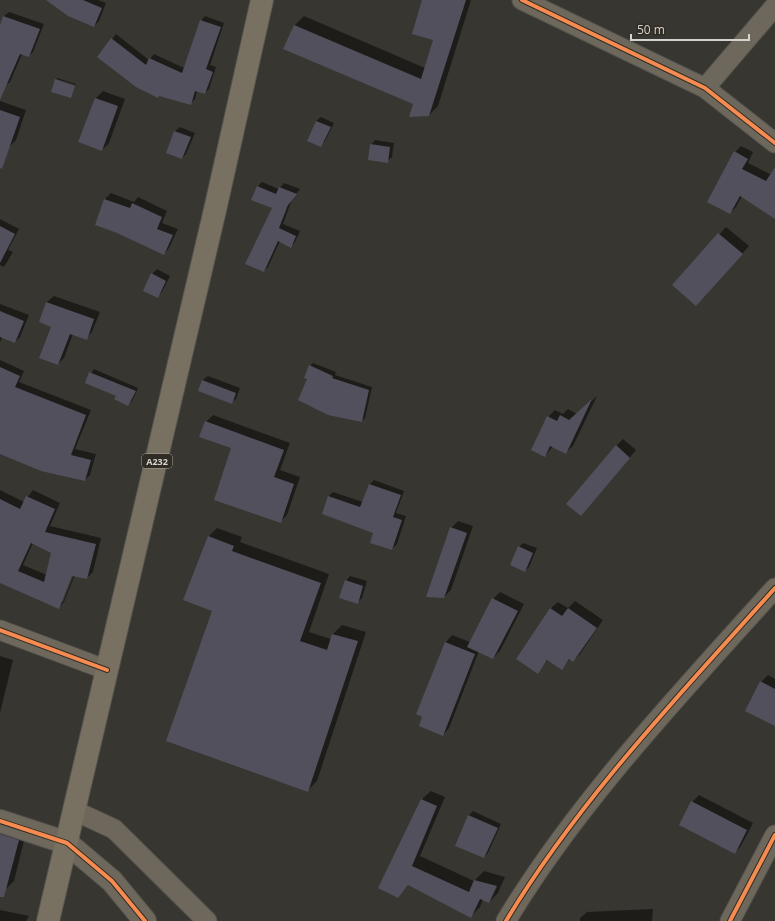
<svg xmlns="http://www.w3.org/2000/svg" width="775" height="921" font-family="'Open Sans',sans-serif">
<rect width="100%" height="100%" fill="#383630"/>
<path fill="#0007" fill-rule="evenodd" d="M 47,0 L 98,0 L 106,3 L 99,21 L 94,26 Z
M 423,0 L 471,0 L 438,106 L 429,115 L 414,104 L 285,49 L 295,25 L 304,16 L 425,68 L 434,39 Z
M 9,12 L 44,24 L 33,52 L 29,56 L 22,54 L 10,82 L 5,86 L 0,84 L 0,28 L 4,16 Z
M 205,16 L 224,23 L 210,65 L 216,67 L 209,89 L 205,93 L 197,91 L 195,99 L 191,103 L 98,57 L 116,34 L 149,60 L 154,54 L 184,68 L 201,21 Z
M 57,78 L 76,84 L 76,85 L 56,79 Z
M 103,91 L 125,99 L 109,143 L 102,150 L 80,142 L 96,98 Z
M 0,101 L 26,110 L 16,140 L 9,147 L 0,144 Z
M 321,117 L 334,123 L 325,141 L 320,146 L 316,121 Z
M 180,127 L 195,133 L 186,154 L 182,158 L 167,152 L 175,131 Z
M 375,140 L 394,143 L 392,157 L 387,161 L 371,145 Z
M 741,146 L 753,152 L 748,163 L 772,175 L 775,172 L 775,216 L 742,196 L 736,207 L 730,213 L 735,152 Z
M 262,182 L 279,189 L 284,183 L 300,189 L 292,199 L 283,224 L 300,231 L 295,242 L 291,246 L 280,241 L 268,267 L 264,271 L 273,208 L 253,199 L 258,186 Z
M 111,193 L 134,202 L 138,197 L 167,211 L 162,223 L 178,229 L 169,248 L 164,254 L 118,232 L 96,224 L 105,199 Z
M 0,219 L 19,229 L 8,250 L 13,252 L 4,267 L 0,265 Z
M 726,227 L 749,246 L 703,298 L 674,285 Z
M 157,269 L 170,276 L 162,292 L 157,297 L 152,274 Z
M 54,296 L 100,312 L 92,332 L 86,338 L 73,334 L 64,358 L 58,364 L 52,326 L 40,322 L 47,302 Z
M 0,304 L 29,315 L 20,337 L 15,342 L 2,337 L 0,343 Z
M 0,360 L 24,371 L 19,382 L 91,410 L 75,449 L 96,454 L 90,475 L 85,480 L 0,453 Z
M 313,363 L 336,372 L 335,375 L 372,387 L 365,418 L 362,421 L 308,378 L 310,366 Z
M 94,369 L 138,388 L 132,401 L 128,404 L 117,395 L 86,382 Z
M 208,376 L 240,388 L 236,399 L 231,403 L 199,391 L 203,380 Z
M 597,396 L 573,446 L 566,452 L 553,446 L 545,456 L 548,417 L 555,410 L 563,414 L 568,409 L 577,414 Z
M 213,415 L 290,443 L 280,470 L 300,477 L 287,515 L 280,522 L 233,448 L 206,422 Z
M 623,439 L 636,450 L 587,508 L 616,446 Z
M 374,480 L 404,491 L 396,513 L 406,516 L 397,544 L 392,549 L 375,532 L 323,514 L 329,496 L 333,492 L 363,502 L 369,485 Z
M 0,490 L 24,502 L 33,490 L 60,503 L 50,526 L 101,538 L 93,572 L 87,578 L 75,575 L 64,602 L 58,608 L 0,582 ZM 33,543 L 52,552 L 47,575 L 23,565 ZM 73,571 L 75,572 L 63,602 L 60,602 Z
M 458,521 L 473,526 L 451,590 L 444,597 L 451,528 Z
M 217,528 L 242,537 L 240,542 L 329,574 L 309,632 L 331,639 L 333,634 L 342,625 L 366,632 L 317,781 L 308,790 L 214,611 L 208,537 Z
M 523,543 L 537,548 L 529,567 L 525,571 L 519,547 Z
M 350,576 L 367,581 L 362,598 L 357,603 L 346,581 Z
M 500,592 L 524,604 L 500,651 L 493,658 L 479,651 L 449,728 L 443,735 L 446,642 L 452,635 L 470,642 L 493,599 Z
M 575,601 L 603,620 L 580,654 L 573,661 L 570,659 L 561,669 L 548,660 L 538,672 L 517,659 L 551,608 L 558,602 L 568,608 Z
M 0,656 L 13,660 L 0,713 Z
M 768,675 L 775,679 L 775,725 L 761,682 Z
M 431,791 L 445,797 L 420,856 L 474,881 L 484,871 L 505,877 L 498,893 L 489,902 L 483,899 L 480,907 L 471,916 L 409,884 L 398,897 L 421,800 Z
M 699,795 L 753,823 L 741,846 L 735,853 L 692,802 Z
M 473,811 L 501,824 L 488,853 L 484,857 L 456,846 L 469,815 Z
M 0,823 L 26,833 L 14,881 L 7,888 L 0,886 Z
M 653,909 L 652,921 L 580,921 L 580,918 L 587,912 Z
M 0,910 L 29,916 L 26,921 L 0,921 Z"/>
<path fill="#52505d" fill-rule="evenodd" d="M 46,0 L 83,0 L 102,8 L 94,27 L 68,16 Z
M 422,0 L 466,0 L 429,116 L 409,117 L 413,104 L 283,49 L 294,25 L 421,79 L 433,40 L 412,34 Z
M 3,16 L 40,29 L 29,57 L 20,54 L 0,100 L 0,25 Z
M 200,20 L 221,27 L 206,69 L 213,72 L 205,94 L 195,91 L 191,105 L 159,96 L 158,98 L 136,87 L 97,57 L 111,38 L 146,65 L 149,58 L 182,73 Z
M 55,79 L 75,86 L 71,98 L 51,92 Z
M 95,98 L 118,106 L 102,151 L 78,142 Z
M 0,110 L 20,117 L 2,169 L 0,168 Z
M 316,121 L 331,127 L 321,147 L 307,141 Z
M 174,131 L 191,137 L 182,159 L 166,153 Z
M 370,144 L 390,147 L 388,163 L 368,160 Z
M 734,151 L 748,159 L 742,169 L 766,181 L 775,167 L 775,219 L 740,196 L 730,214 L 707,202 Z
M 257,186 L 276,194 L 279,187 L 297,194 L 288,205 L 279,228 L 296,236 L 291,248 L 278,241 L 264,272 L 245,264 L 272,208 L 251,200 Z
M 104,199 L 130,208 L 132,203 L 162,217 L 157,229 L 173,235 L 164,255 L 117,233 L 95,225 Z
M 0,226 L 15,234 L 0,263 Z
M 718,233 L 743,254 L 696,306 L 672,285 Z
M 151,273 L 166,281 L 158,298 L 143,291 Z
M 46,302 L 94,319 L 87,340 L 70,334 L 58,365 L 39,358 L 51,327 L 39,322 Z
M 0,311 L 24,321 L 15,343 L 0,337 Z
M 309,365 L 333,376 L 332,378 L 369,390 L 362,422 L 328,415 L 298,400 L 307,379 L 304,378 Z
M 0,367 L 20,376 L 15,387 L 86,415 L 71,455 L 91,460 L 85,481 L 41,471 L 0,454 Z
M 89,372 L 136,391 L 128,406 L 114,399 L 116,396 L 85,383 Z
M 202,380 L 236,393 L 232,404 L 198,391 Z
M 592,399 L 566,454 L 550,446 L 545,457 L 531,450 L 547,416 L 557,421 L 560,415 L 569,420 Z
M 205,421 L 284,450 L 274,477 L 294,484 L 281,523 L 214,500 L 231,448 L 199,437 Z
M 616,445 L 630,458 L 581,516 L 566,504 Z
M 369,484 L 401,495 L 393,517 L 402,520 L 392,550 L 370,543 L 373,533 L 322,514 L 328,496 L 360,507 Z
M 26,496 L 55,509 L 45,532 L 96,544 L 87,579 L 72,576 L 59,609 L 0,583 L 0,499 L 20,509 ZM 31,543 L 51,553 L 44,582 L 18,571 Z
M 450,527 L 467,533 L 444,598 L 426,597 Z
M 208,536 L 234,546 L 232,551 L 321,583 L 300,641 L 327,650 L 332,634 L 358,641 L 308,792 L 166,741 L 212,611 L 183,600 Z
M 518,546 L 533,553 L 525,572 L 510,565 Z
M 345,580 L 363,586 L 358,604 L 339,598 Z
M 492,598 L 518,611 L 493,659 L 467,647 Z
M 550,608 L 562,616 L 568,608 L 597,628 L 573,662 L 569,659 L 562,670 L 547,660 L 538,674 L 516,659 Z
M 445,642 L 475,654 L 443,736 L 419,726 L 422,717 L 416,714 Z
M 760,681 L 775,689 L 775,726 L 745,711 Z
M 421,799 L 437,806 L 412,866 L 469,892 L 474,880 L 497,886 L 489,903 L 480,899 L 471,918 L 408,885 L 398,898 L 378,888 Z
M 691,801 L 747,830 L 735,854 L 679,825 Z
M 468,815 L 498,828 L 484,858 L 455,846 Z
M 0,834 L 19,840 L 4,897 L 0,897 Z"/>
<g fill="none" stroke-linecap="round" stroke-linejoin="round">
<g stroke="#575550" stroke-width="21">
<path id="minor" d="M 522,0 L 705,88 L 775,143
M 705,88 L 775,6
M 0,630 L 107,670
M 75,811 L 114,829 L 207,921
M 506,921 C 578,801 682,692 775,588
M 730,921 L 775,835"/>
</g>
<g stroke="#575550" stroke-width="24">
<path id="tertiary" d="M 0,821 L 67,843 L 112,881 L 145,921"/>
</g>
<g stroke="#575550" stroke-width="24">
<path id="primary" d="M 48,921 L 215,210 L 262,0"/>
</g>
<use href="#minor" stroke="#6e685c" stroke-width="19"/>
<use href="#tertiary" stroke="#6e685c" stroke-width="22"/>
<use href="#primary" stroke="#787161" stroke-width="22"/>
<g stroke="#312c23" stroke-width="6">
<path id="cycleway" d="M 522,0 L 705,88 L 775,143
M 0,630 L 107,670
M 0,821 L 67,843 L 112,881 L 145,921
M 506,921 C 578,801 682,692 775,588
M 730,921 L 775,835"/>
</g>
<use href="#cycleway" stroke="#f68b52" stroke-width="4"/>
</g>
<g text-anchor="middle" dominant-baseline="central" stroke-width="3" stroke-linejoin="round" paint-order="stroke">
<rect fill="#312c23" stroke="#a4a19a" stroke-width="1" x="142" y="454" width="30" height="14" rx="3"/>
<g font-size="9" font-weight="bold" fill="#d5d3cd">
<text x="157" y="461">A232</text>
</g>
</g>
<path d="M631 34v6h118v-6" fill="none" stroke="#d5d3cd" stroke-width="2"/>
<text x="637" y="34" font-size="12" fill="#d5d3cd" stroke="#312c23" stroke-width="3" paint-order="stroke">50 m</text>
</svg>
